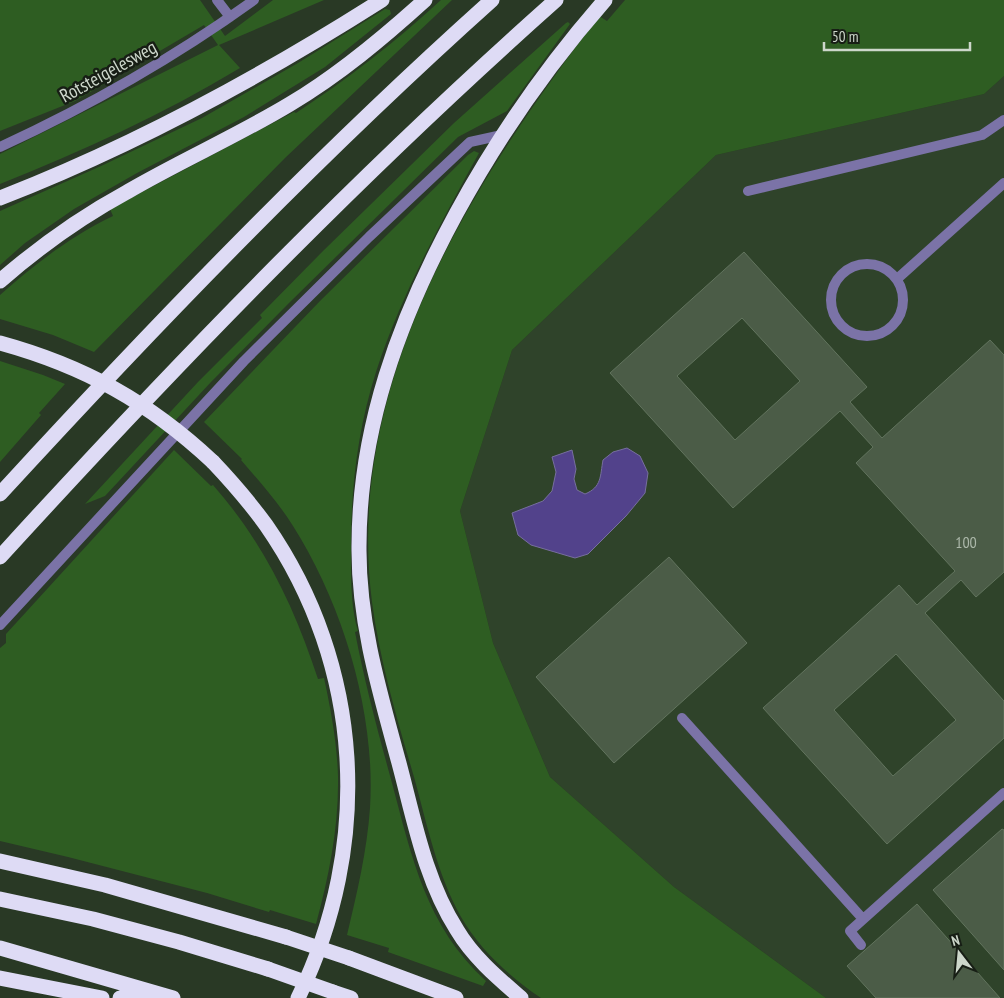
<svg xmlns="http://www.w3.org/2000/svg" width="1004" height="998" font-family="'PT Sans Narrow',sans-serif">
<rect width="100%" height="100%" fill="#293925"/>
<path fill="#2f432a" fill-rule="evenodd" d="M 1004,76 L 1004,998 L 826,998 L 674,887 L 550,777 L 493,643 L 460,511 L 512,350 L 716,155 L 984,94 ZM 627,448 L 645,493 L 626,516 L 588,554 L 575,558 L 553,552 L 512,513 L 544,501 L 552,491 L 556,472 L 552,457 L 576,469 L 574,479 L 577,490 L 585,494 L 594,490 L 600,480 L 603,460 L 613,452 Z"/>
<path fill="#2e5d22" d="M 0,0 L 200,0 L 225,36 L 273,0 L 324,0 L 219,45 L 240,68 C 164,114 82,151 0,184 L 0,154 L 218,45 L 204,25 L 75,101 L 0,131 Z
M 441,0 L 452,0 L 285,158 L 94,352 L 53,335 L 0,319 L 0,295 C 35,264 71,236 113,216 L 110,209 L 294,112 L 296,113 C 349,78 394,43 441,0 Z
M 625,0 L 1004,0 L 1004,76 L 984,94 L 716,155 L 512,350 L 460,511 L 493,643 L 550,777 L 674,887 L 826,998 L 541,998 C 510,977 480,950 461,917 C 437,874 427,824 414,777 C 397,719 380,662 372,602 C 344,382 472,183 599,16 L 607,21 Z
M 385,9 L 390,10 L 391,14 L 325,67 L 244,117 L 137,173 L 74,209 L 25,243 L 0,265 L 0,211 L 101,166 L 202,118 L 298,63 Z
M 566,23 L 568,22 L 570,24 L 507,111 L 458,137 L 288,304 L 211,382 L 105,496 L 85,504 L 198,382 L 262,318 L 260,315 L 323,251 L 454,123 Z
M 474,151 L 479,153 C 440,224 401,295 376,372 C 358,428 351,487 351,544 C 351,571 350,606 358,631 L 355,632 C 365,684 378,732 392,783 C 412,858 426,926 486,981 L 483,986 L 388,952 L 389,948 L 347,935 C 357,893 367,851 370,808 C 376,713 343,605 293,526 C 278,502 259,481 241,460 L 242,459 L 204,422 L 320,301 L 468,155 Z
M 0,361 L 43,375 L 65,384 L 39,413 L 41,415 L 0,462 Z
M 174,450 L 211,486 L 213,485 C 264,543 294,606 318,679 L 324,678 C 331,710 337,743 338,776 C 339,826 329,876 316,924 L 270,910 L 269,912 L 207,893 L 68,857 L 0,841 L 0,648 L 6,643 L 6,634 Z"/>
<path fill="#52428b" stroke="#776f9e" d="M 627,448 L 640,456 L 648,473 L 645,493 L 626,516 L 588,554 L 575,558 L 531,545 L 518,535 L 512,513 L 543,501 L 552,491 L 556,472 L 552,457 L 572,450 L 576,469 L 574,479 L 577,490 L 585,494 C 602,487 600,476 603,460 L 613,452 Z"/>
<path fill="#4b5c47" stroke="#62745e" fill-rule="evenodd" d="M 744,252 L 867,387 L 850,402 L 882,438 L 990,340 L 1004,355 L 1004,572 L 976,597 L 961,580 L 925,613 L 1004,701 L 1004,738 L 887,844 L 763,708 L 899,585 L 917,605 L 955,571 L 856,463 L 873,447 L 840,411 L 733,508 L 610,373 ZM 742,318 L 800,381 L 735,440 L 677,376 ZM 896,654 L 956,720 L 893,776 L 834,710 Z
M 669,557 L 747,643 L 614,763 L 536,677 Z
M 1002,829 L 1004,830 L 1004,970 L 933,890 Z
M 917,904 L 1000,998 L 876,998 L 847,966 Z"/>
<g fill="none" stroke-linecap="round" stroke-linejoin="round">
<path stroke="#7b73a7" stroke-width="10" d="M 217,0 L 230,17
M 0,147 C 89,106 175,57 254,0
M 748,191 L 982,135 L 1004,120
M831 300a36 36 0 1 1 72 0a36 36 0 1 1-72 0Z
M 897,279 L 1004,183
M 0,625 L 244,361 L 369,237 L 470,142 L 502,135
M 682,718 L 863,919
M 861,945 L 850,931 L 1004,793"/>
<path stroke="#dedbf5" stroke-width="15" d="M 0,198 C 134,146 261,77 382,0
M 0,281 C 39,247 81,217 127,192 C 180,161 237,136 290,104 C 339,75 383,38 425,0
M 213,462 C 232,482 250,503 266,525 C 364,666 373,845 298,998
M 0,494 C 157,323 319,155 492,0
M 0,557 C 177,363 360,174 556,0
M 0,861 L 105,885 L 286,937
M 0,899 L 93,919 L 179,942 L 268,969
M 0,948 L 173,998
M 349,958 L 456,998
M 0,978 L 102,998
M 333,992 L 351,998
M 120,998 L 151,996
M 521,998 C 498,978 473,957 457,930 C 425,880 414,819 399,763 C 380,693 359,624 359,551 C 358,430 399,319 456,214 C 498,137 547,66 605,0"/>
<path stroke="#dedbf5" stroke-width="15" d="M 0,343 C 84,366 149,402 213,462
M 286,937 L 349,958
M 268,969 L 333,992"/>
</g>
<g text-anchor="middle" dominant-baseline="central" stroke-width="5" stroke-linejoin="round" paint-order="stroke">
<g font-size="16" fill="#acb8aa">
<text x="966" y="542">100</text>
</g>
<g font-size="19" fill="#cdd7cb" stroke="#171e15">
<text transform="translate(108 71) rotate(-29)">Rotsteigelesweg</text>
</g>
</g>
<g transform="translate(959 953) rotate(344)" stroke="#171e15" stroke-width="4" paint-order="stroke">
<path d="M0-4L9 19L0 12L-9 19Z" fill="#cdd7cb"/>
<text y="-8" font-size="14" font-weight="bold" text-anchor="middle" fill="#cdd7cb">N</text>
</g>
<path d="M824 42v8h146v-8" fill="none" stroke="#cdd7cb" stroke-width="2.5"/>
<text x="832" y="42" font-size="15" fill="#cdd7cb" stroke="#171e15" stroke-width="4" paint-order="stroke">50 m</text>
</svg>
